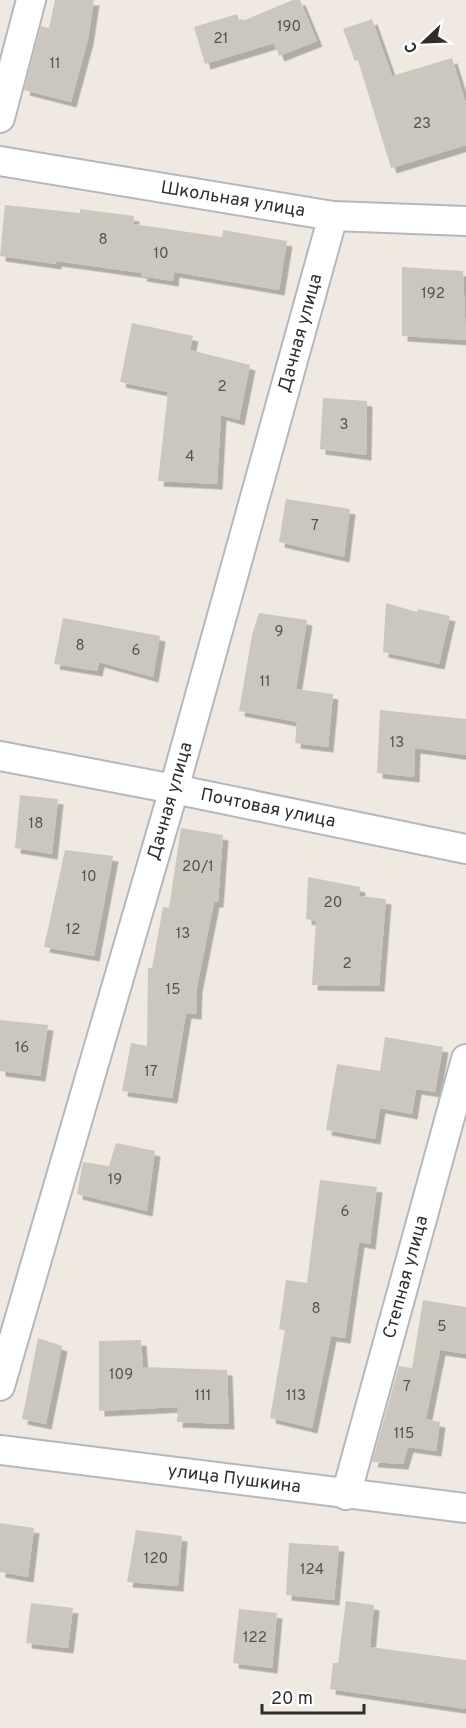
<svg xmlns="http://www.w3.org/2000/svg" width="466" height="1728" font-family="Overpass,sans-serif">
<defs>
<filter id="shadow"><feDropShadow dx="5.5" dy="5.5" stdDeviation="0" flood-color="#0004"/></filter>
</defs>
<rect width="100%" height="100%" fill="#efe9e1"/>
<path fill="#cbc7bf" filter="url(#shadow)" d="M 55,0 L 94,0 L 88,39 L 71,102 L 24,90 L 41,26 L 49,28 Z
M 293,0 L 300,0 L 317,41 L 279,56 L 274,43 L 205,64 L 194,27 L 237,14 L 240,22 Z
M 372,19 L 392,76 L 452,58 L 466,104 L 466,145 L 391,168 L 358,60 L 355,61 L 343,29 Z
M 5,205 L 80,213 L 80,209 L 134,216 L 133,224 L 222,237 L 223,230 L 287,241 L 279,290 L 174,272 L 173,281 L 141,276 L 142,273 L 56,261 L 56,264 L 0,256 Z
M 402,267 L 463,271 L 466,340 L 402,336 Z
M 132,323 L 193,336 L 190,350 L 250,365 L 239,420 L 221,415 L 217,484 L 158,481 L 168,392 L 120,382 Z
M 323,398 L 367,401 L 366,455 L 320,449 Z
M 286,499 L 350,509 L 344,557 L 279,542 Z
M 386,603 L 417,612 L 418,609 L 450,616 L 439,664 L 383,652 Z
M 259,613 L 307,620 L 296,689 L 333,694 L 328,747 L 295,743 L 297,722 L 239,711 L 252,635 Z
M 63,618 L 160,636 L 153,677 L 99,662 L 97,671 L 54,664 Z
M 380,710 L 466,719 L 466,755 L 415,748 L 414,777 L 377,773 Z
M 20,795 L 58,799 L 52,854 L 15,848 Z
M 181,828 L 223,835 L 218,902 L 214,902 L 197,987 L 196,1014 L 186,1013 L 172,1098 L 122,1091 L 131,1043 L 147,1046 L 148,968 L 152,968 L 163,907 L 169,908 Z
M 65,850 L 113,856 L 94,956 L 44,947 Z
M 308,877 L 360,887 L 359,896 L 386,899 L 379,986 L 312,985 L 316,921 L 306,919 Z
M 0,1020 L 48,1025 L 40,1076 L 0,1071 Z
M 385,1037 L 443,1047 L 435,1092 L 416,1089 L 412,1114 L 380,1108 L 375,1139 L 326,1130 L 337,1064 L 380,1071 Z
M 116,1143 L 155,1151 L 147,1211 L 77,1194 L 83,1162 L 109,1166 Z
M 320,1180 L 377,1187 L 370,1244 L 359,1242 L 345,1338 L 331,1336 L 312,1428 L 270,1418 L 285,1330 L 279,1329 L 286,1280 L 307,1283 Z
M 423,1300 L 466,1307 L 466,1354 L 440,1350 L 426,1419 L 440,1422 L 436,1451 L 408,1447 L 403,1464 L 372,1462 L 399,1366 L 412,1368 Z
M 38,1338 L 62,1346 L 46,1424 L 22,1419 Z
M 141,1340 L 143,1367 L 227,1370 L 229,1424 L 177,1422 L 178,1407 L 99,1411 L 99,1341 Z
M 0,1523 L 34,1528 L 28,1577 L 0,1572 Z
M 136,1530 L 182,1536 L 178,1586 L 127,1582 Z
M 289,1543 L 339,1546 L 334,1600 L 286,1595 Z
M 346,1601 L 374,1605 L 370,1647 L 466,1660 L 466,1709 L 330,1689 L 333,1663 L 338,1663 Z
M 31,1603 L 73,1608 L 68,1648 L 26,1643 Z
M 239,1609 L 277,1613 L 272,1668 L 233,1663 Z"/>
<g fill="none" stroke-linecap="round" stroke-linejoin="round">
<g stroke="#b4b7c1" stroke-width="32">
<g id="minor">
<path d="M 0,118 L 31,0"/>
<path id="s1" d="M 0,161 L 333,216 L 466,221"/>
<path id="s2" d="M 0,756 L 174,789 L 466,849"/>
<path id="s3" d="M 0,1386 L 174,789 L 333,216"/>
<path id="s4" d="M 0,1450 L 466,1508"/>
<path id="s5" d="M 346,1495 L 466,1059"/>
</g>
</g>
<use href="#minor" stroke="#fff" stroke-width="28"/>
</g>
<g text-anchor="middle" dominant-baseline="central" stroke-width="5" stroke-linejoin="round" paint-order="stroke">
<g font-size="15" fill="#555452">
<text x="289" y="27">190</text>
<text x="221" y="39">21</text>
<text x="55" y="64">11</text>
<text x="422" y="124">23</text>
<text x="103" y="240">8</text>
<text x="161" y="254">10</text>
<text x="433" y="294">192</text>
<text x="222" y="387">2</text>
<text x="344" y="425">3</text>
<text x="190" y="457">4</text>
<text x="315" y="526">7</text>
<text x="279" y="632">9</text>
<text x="80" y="646">8</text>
<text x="136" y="651">6</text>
<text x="265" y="682">11</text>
<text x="397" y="743">13</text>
<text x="36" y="824">18</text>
<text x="198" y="867">20/1</text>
<text x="89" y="877">10</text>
<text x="333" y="903">20</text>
<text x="73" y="930">12</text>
<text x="183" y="934">13</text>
<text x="347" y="964">2</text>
<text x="173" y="990">15</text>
<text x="22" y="1048">16</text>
<text x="151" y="1072">17</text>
<text x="115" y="1180">19</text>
<text x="345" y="1212">6</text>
<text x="316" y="1309">8</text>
<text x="442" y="1327">5</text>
<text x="121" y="1375">109</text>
<text x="407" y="1387">7</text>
<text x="203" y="1396">111</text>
<text x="296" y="1396">113</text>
<text x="404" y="1434">115</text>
<text x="156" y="1559">120</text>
<text x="312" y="1570">124</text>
<text x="255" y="1638">122</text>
</g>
<g font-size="18" fill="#2e2e2e" stroke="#fff">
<text stroke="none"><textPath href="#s1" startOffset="236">Школьная улица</textPath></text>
<text stroke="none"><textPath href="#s3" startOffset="1095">Дачная улица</textPath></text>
<text stroke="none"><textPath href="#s3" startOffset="609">Дачная улица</textPath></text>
<text stroke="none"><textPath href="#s2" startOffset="273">Почтовая улица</textPath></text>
<text stroke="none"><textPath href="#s5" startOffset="226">Степная улица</textPath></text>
<text stroke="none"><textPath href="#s4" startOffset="236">улица Пушкина</textPath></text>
</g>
</g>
<g transform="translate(424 42) rotate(247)" stroke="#ffffff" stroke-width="4.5" paint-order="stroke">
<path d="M0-4.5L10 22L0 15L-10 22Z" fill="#2e2e2e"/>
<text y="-9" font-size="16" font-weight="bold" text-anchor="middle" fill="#2e2e2e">С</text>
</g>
<path d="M262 1704v9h102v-9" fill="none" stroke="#2e2e2e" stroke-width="3"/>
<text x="271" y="1704" font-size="18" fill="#2e2e2e" stroke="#ffffff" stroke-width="4.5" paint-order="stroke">20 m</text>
</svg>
